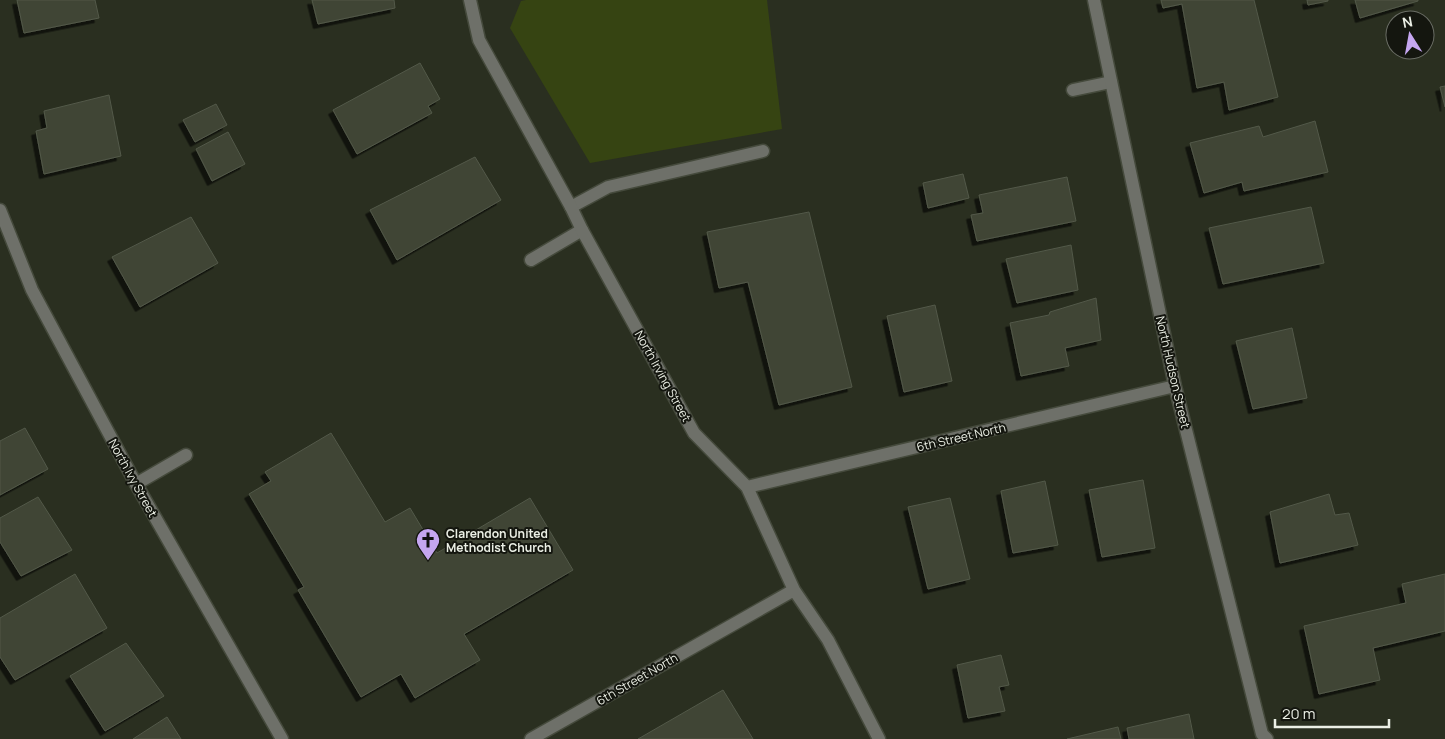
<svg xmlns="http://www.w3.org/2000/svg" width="1445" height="739" font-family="Manrope,sans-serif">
<defs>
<filter id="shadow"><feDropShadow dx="-4.5" dy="4.5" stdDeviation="0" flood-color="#0009"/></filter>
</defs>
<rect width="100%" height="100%" fill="#2a2f20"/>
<path fill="#364412" d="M 526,0 L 767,0 L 782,129 L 590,163 L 510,28 L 521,1 Z"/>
<path fill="#3f4435" stroke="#535949" filter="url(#shadow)" d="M 17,0 L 95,0 L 99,18 L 24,33 Z
M 312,0 L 394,0 L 395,8 L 318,24 Z
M 1161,0 L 1254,0 L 1278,97 L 1229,110 L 1224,82 L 1197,88 L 1182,4 L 1163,8 Z
M 1307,0 L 1328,0 L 1328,1 L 1308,5 Z
M 1355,0 L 1418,0 L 1418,1 L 1360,18 Z
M 420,63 L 440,99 L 428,106 L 432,113 L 357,154 L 333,110 Z
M 1445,86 L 1445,107 L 1440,87 Z
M 109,95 L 121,156 L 44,174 L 36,131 L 47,128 L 44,111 Z
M 216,104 L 227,125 L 195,142 L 183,120 Z
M 1315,121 L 1328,172 L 1244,191 L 1242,182 L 1204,193 L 1190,143 L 1259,126 L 1263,137 Z
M 228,132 L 245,164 L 212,181 L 196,149 Z
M 475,157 L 501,200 L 397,260 L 370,210 Z
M 963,174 L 969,198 L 928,208 L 923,183 Z
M 1067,177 L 1076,221 L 977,241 L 971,215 L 983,213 L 979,195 Z
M 1311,207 L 1324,263 L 1223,284 L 1209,228 Z
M 809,212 L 852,387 L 779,405 L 748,282 L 719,288 L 707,232 Z
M 191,217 L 218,263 L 140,307 L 112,257 Z
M 1071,245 L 1078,290 L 1017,303 L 1006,259 Z
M 1096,298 L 1101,340 L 1065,348 L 1069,366 L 1021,376 L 1010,323 L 1049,315 L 1050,312 Z
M 935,305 L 952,381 L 904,392 L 887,316 Z
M 1292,328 L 1307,398 L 1253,409 L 1236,341 Z
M 25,428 L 48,469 L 0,495 L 0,441 Z
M 331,433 L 385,522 L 410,508 L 437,553 L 530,498 L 573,570 L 464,634 L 480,660 L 415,698 L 401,674 L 361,697 L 298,590 L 304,587 L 249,494 L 271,481 L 265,472 Z
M 1143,480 L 1155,548 L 1102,557 L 1089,490 Z
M 1045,481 L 1058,545 L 1013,553 L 1001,491 Z
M 1329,494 L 1335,515 L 1349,513 L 1358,545 L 1280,563 L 1270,512 Z
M 38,497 L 72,550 L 21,576 L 0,542 L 0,518 Z
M 950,498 L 970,579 L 928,589 L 908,507 Z
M 75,574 L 107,628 L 15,680 L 0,657 L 0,618 Z
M 1445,574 L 1445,631 L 1373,648 L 1380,680 L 1319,694 L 1304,626 L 1406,603 L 1402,584 Z
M 126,643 L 164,696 L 105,731 L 70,676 Z
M 1001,655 L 1009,685 L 999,687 L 1005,711 L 968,718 L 957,665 Z
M 723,690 L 753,739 L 638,739 Z
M 1189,714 L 1194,739 L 1129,739 L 1127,728 Z
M 167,717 L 181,739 L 133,739 Z
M 1118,727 L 1121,739 L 1067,739 Z"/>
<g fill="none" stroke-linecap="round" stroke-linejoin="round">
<g stroke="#454a3c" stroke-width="15">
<path id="service" d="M 1073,90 L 1111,82
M 571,207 L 608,187 L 763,151
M 531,260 L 582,230
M 136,484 L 186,455"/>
</g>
<g stroke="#454a3c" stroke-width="15">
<path id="minor" d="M 470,0 L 479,40 L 571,207 L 582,230 L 694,433 L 747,487 L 794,590 L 828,640 L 879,739
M 1094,0 L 1175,386 L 1262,734 L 1267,739
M 0,210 L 32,290 L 136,484 L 282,739
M 747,487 L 1175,386
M 531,739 L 794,590"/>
</g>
<use href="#service" stroke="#6e7069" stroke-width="12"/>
<use href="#minor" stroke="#6e7069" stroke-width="12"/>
</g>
<defs>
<g id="church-pin" transform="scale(1.25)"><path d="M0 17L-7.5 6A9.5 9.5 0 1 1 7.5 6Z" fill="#c5a6f0" stroke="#14160f"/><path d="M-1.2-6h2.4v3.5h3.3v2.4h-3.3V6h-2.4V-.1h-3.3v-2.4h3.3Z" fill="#111"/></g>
</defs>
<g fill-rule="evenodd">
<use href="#church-pin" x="428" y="540"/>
</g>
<g text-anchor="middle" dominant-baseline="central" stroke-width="4" stroke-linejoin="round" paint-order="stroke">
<g font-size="12" fill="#ebefe5" stroke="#14160f">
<text transform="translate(1173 372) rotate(77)">North Hudson Street</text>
<text transform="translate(663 376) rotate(61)">North Irving Street</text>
<text transform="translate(961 437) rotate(-13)">6th Street North</text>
<text transform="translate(133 478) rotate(61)">North Ivy Street</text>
<text transform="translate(637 679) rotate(-30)">6th Street North</text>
</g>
<g font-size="12" font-weight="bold" fill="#ebefe5" stroke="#14160f" text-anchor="start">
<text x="446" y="533">Clarendon United<tspan x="446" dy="14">Methodist Church</tspan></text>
</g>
</g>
<g transform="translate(1410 35) rotate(349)"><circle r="24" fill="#14160f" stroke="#6a6d65"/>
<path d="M0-4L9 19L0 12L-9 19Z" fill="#c5a6f0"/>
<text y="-8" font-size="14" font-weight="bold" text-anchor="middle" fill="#ebefe5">N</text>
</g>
<path d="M1275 719v8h114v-8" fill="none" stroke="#ebefe5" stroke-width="2.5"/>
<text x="1282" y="719" font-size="15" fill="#ebefe5" stroke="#14160f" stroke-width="4" paint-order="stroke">20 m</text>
</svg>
